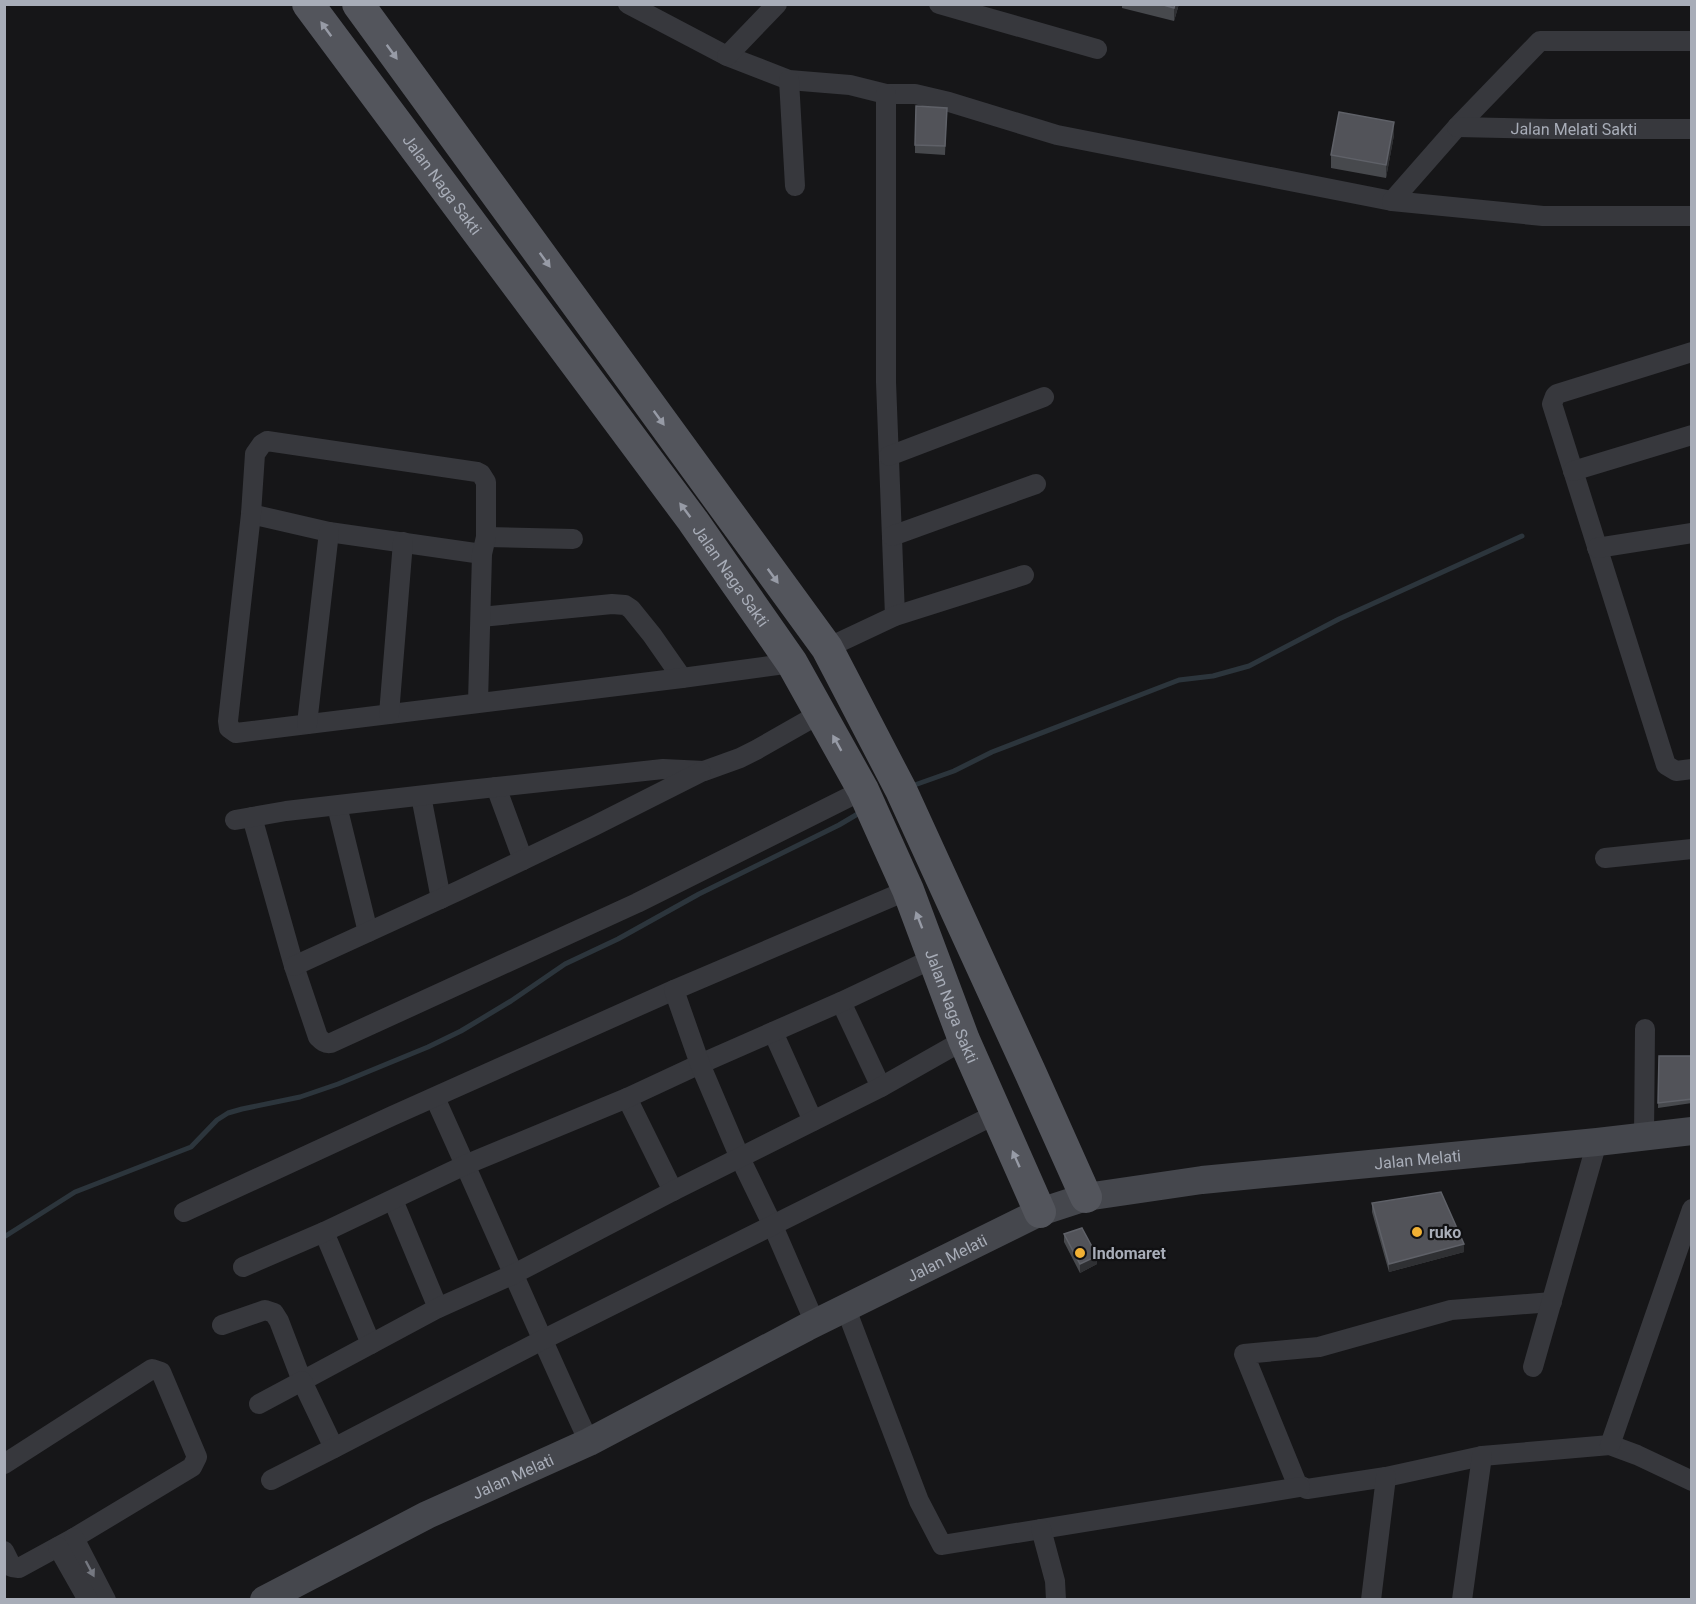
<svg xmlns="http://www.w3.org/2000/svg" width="1696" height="1604" font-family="Roboto,sans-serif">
<rect width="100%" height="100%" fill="#161618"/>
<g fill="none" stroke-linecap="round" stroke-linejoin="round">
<path stroke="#2c353c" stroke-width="5" d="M 909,787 L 954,771 L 992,752 L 1179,680 L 1213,676 L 1249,666 L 1339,619 L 1522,536
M 4,1237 L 75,1192 L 191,1147 L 217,1120 L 228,1113 L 242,1109 L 300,1097 L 338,1084 L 428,1047 L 461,1031 L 511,1001 L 565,964 L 618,939 L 699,894 L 839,825 L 861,812"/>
<g stroke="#37383d" stroke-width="20">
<path d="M 628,4 L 727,56 L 789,80 L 850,85 L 886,94 L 915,94 L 949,102 L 1057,135 L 1392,201"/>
<path d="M 939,4 L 1097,49"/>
<path d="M 1692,41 L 1540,41 L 1457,127 L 1392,201 L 1543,216 L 1692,216"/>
<path d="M 727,56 L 777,4"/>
<path d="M 789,80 L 795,186"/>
<path d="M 886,94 L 886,382 L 895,616"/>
<path id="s1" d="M 1457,127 L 1553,129 L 1692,129"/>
<path d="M 1692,352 L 1557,394 L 1555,396 L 1552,404 L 1666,765 L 1676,771 L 1692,769"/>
<path d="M 889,456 L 1044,397"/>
<path d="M 1573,471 L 1692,435"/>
<path d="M 251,514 L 329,532 L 482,554"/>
<path d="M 892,536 L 1036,484"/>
<path d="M 486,537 L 573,539"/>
<path d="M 1597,548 L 1692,533"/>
<path d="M 481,617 L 612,604 L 625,605 L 631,609 L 652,635 L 682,678"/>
<path d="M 827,648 L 895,616 L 1024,575"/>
<path d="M 478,702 L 482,554 L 486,537 L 486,482 L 481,474 L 477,472 L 267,441 L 262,444 L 255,454 L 251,514 L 228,721 L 229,728 L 236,733 L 682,678 L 792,663"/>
<path d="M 389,714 L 403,542"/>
<path d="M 307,724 L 329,532"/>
<path d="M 496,787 L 523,860"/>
<path d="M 421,796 L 441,899"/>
<path d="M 337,806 L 368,932"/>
<path d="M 252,817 L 294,966 L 318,1037 C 322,1041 325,1044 331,1043 L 637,903 L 863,790"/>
<path d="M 235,820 L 286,811 L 469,790 L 663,769 L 704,771 L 740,758 L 756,750 L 821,713"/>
<path d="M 1605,858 L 1692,849"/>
<path d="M 294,966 L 460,890 L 594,826 L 701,772"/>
<path d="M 841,1002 L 881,1087"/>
<path d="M 773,1032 L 813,1121"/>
<path d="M 435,1098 C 487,1212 536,1328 589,1442"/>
<path d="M 627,1098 L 673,1191"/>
<path d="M 1644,1136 L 1645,1029"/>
<path d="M 393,1200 L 438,1308"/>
<path d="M 184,1212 L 392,1116 L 674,990"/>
<path d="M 324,1232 L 371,1344"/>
<path d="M 243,1267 L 324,1232 L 465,1165 L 627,1098 L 700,1064 L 841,1002 L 934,958"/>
<path d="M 1552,1302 L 1451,1310 L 1319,1347 L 1244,1354 L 1297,1484 L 1307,1489 L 1386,1477 L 1482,1456 L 1610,1445 L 1637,1455 L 1692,1481"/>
<path d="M 846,1309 L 919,1501 L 942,1545 L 1300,1487"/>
<path d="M 815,1323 L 773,1226 L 740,1158 L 700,1064 L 674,990 L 908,890"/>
<path d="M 222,1325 L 265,1310 L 274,1313 L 279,1321 L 302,1381 L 438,1308 L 514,1274 L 673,1191 L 881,1087 L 964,1040"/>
<path d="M 1533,1367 L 1597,1142"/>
<path d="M 259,1404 L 302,1381 L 334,1448"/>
<path d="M 1610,1445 L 1692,1209"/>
<path d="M 4,1464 L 152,1369 L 161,1372 L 197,1457 L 192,1467 L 74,1538 L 19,1568 L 12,1567 L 4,1551"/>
<path d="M 271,1480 L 334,1448 L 542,1340 L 996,1114"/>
<path d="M 1041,1529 L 1055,1581 L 1056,1600"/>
<path d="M 74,1538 L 106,1600"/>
<path d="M 58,1547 L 88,1600"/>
<path d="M 1371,1600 L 1386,1477"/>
<path d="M 1462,1600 L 1482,1456"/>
</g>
<path stroke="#45474d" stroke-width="28" id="s2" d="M 264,1600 L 427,1515 L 589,1442 L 807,1327 L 1040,1212 L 1086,1197 L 1202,1180 L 1597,1142 L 1692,1131"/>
<g stroke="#53555c" stroke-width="32">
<path id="s3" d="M 308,4 L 693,521 L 792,663 L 863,790 L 908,890 L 964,1040 L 1040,1212"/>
<path d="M 358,4 L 827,648 L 901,790 L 1031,1074 L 1086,1197"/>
</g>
</g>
<path fill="#47494d" d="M 1122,4 L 1179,4 L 1174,21 L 1122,8 Z
M 947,108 L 945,155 L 915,153 L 915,145 Z
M 1394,135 L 1386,178 L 1331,168 L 1331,155 Z
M 1659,1056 L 1692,1056 L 1692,1103 L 1658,1108 Z
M 1372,1203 L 1464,1252 L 1389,1272 L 1372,1212 Z
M 1064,1234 L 1097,1264 L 1080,1273 L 1064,1242 Z"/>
<path fill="#2f3033" d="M 1175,4 L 1179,4 L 1174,21 L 1174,8 Z
M 1394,122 L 1394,135 L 1386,178 L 1386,165 Z
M 1464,1244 L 1464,1252 L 1389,1272 L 1389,1264 Z
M 1097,1256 L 1097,1264 L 1080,1273 L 1080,1264 Z"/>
<path fill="#525359" stroke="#5f6168" stroke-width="1.5" d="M 1160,4 L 1175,4 L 1174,8 Z
M 916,106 L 947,108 L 945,146 L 915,145 Z
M 1339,112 L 1394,122 L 1386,165 L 1331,155 Z
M 1659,1056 L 1692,1056 L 1692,1099 L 1658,1103 Z
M 1441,1192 L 1464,1244 L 1389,1264 L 1372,1203 Z
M 1082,1228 L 1097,1256 L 1080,1264 L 1064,1234 Z"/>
<defs><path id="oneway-solid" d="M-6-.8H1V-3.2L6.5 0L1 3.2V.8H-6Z" transform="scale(1.5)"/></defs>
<g fill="#979ba6">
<use href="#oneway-solid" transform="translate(326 29) rotate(-126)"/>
<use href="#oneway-solid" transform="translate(392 52) rotate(54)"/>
<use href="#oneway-solid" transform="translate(545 260) rotate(54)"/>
<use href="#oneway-solid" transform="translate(659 418) rotate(54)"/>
<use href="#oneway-solid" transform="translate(685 510) rotate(-127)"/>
<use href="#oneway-solid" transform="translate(773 576) rotate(54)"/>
<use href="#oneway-solid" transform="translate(837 743) rotate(-119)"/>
<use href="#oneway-solid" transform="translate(919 920) rotate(-111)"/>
<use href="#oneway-solid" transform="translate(1016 1159) rotate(-114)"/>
</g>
<use fill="#757881" href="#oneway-solid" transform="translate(90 1569) rotate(62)"/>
<g fill="#f2b134" stroke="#111113" stroke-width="2">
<circle cx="1417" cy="1232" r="6"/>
<circle cx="1080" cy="1253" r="6"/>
</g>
<g text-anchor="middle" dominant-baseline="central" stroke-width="4.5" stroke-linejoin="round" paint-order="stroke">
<g font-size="16" fill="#a8adb8" stroke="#111113">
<text stroke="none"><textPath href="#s1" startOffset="117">Jalan Melati Sakti</textPath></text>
<text stroke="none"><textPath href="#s3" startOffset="225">Jalan Naga Sakti</textPath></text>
<text stroke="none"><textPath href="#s3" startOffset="711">Jalan Naga Sakti</textPath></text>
<text stroke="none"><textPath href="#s3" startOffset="1197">Jalan Naga Sakti</textPath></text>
<text stroke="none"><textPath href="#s2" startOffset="1250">Jalan Melati</textPath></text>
<text stroke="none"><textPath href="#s2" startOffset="764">Jalan Melati</textPath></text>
<text stroke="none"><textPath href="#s2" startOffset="278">Jalan Melati</textPath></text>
</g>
<g font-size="16" font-weight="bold" fill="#a8adb8" stroke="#111113" text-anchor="start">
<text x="1429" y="1232">ruko</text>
<text x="1092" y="1253">Indomaret</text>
</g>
</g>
<rect width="1696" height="1604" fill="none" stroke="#a8adb8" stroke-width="12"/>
</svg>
